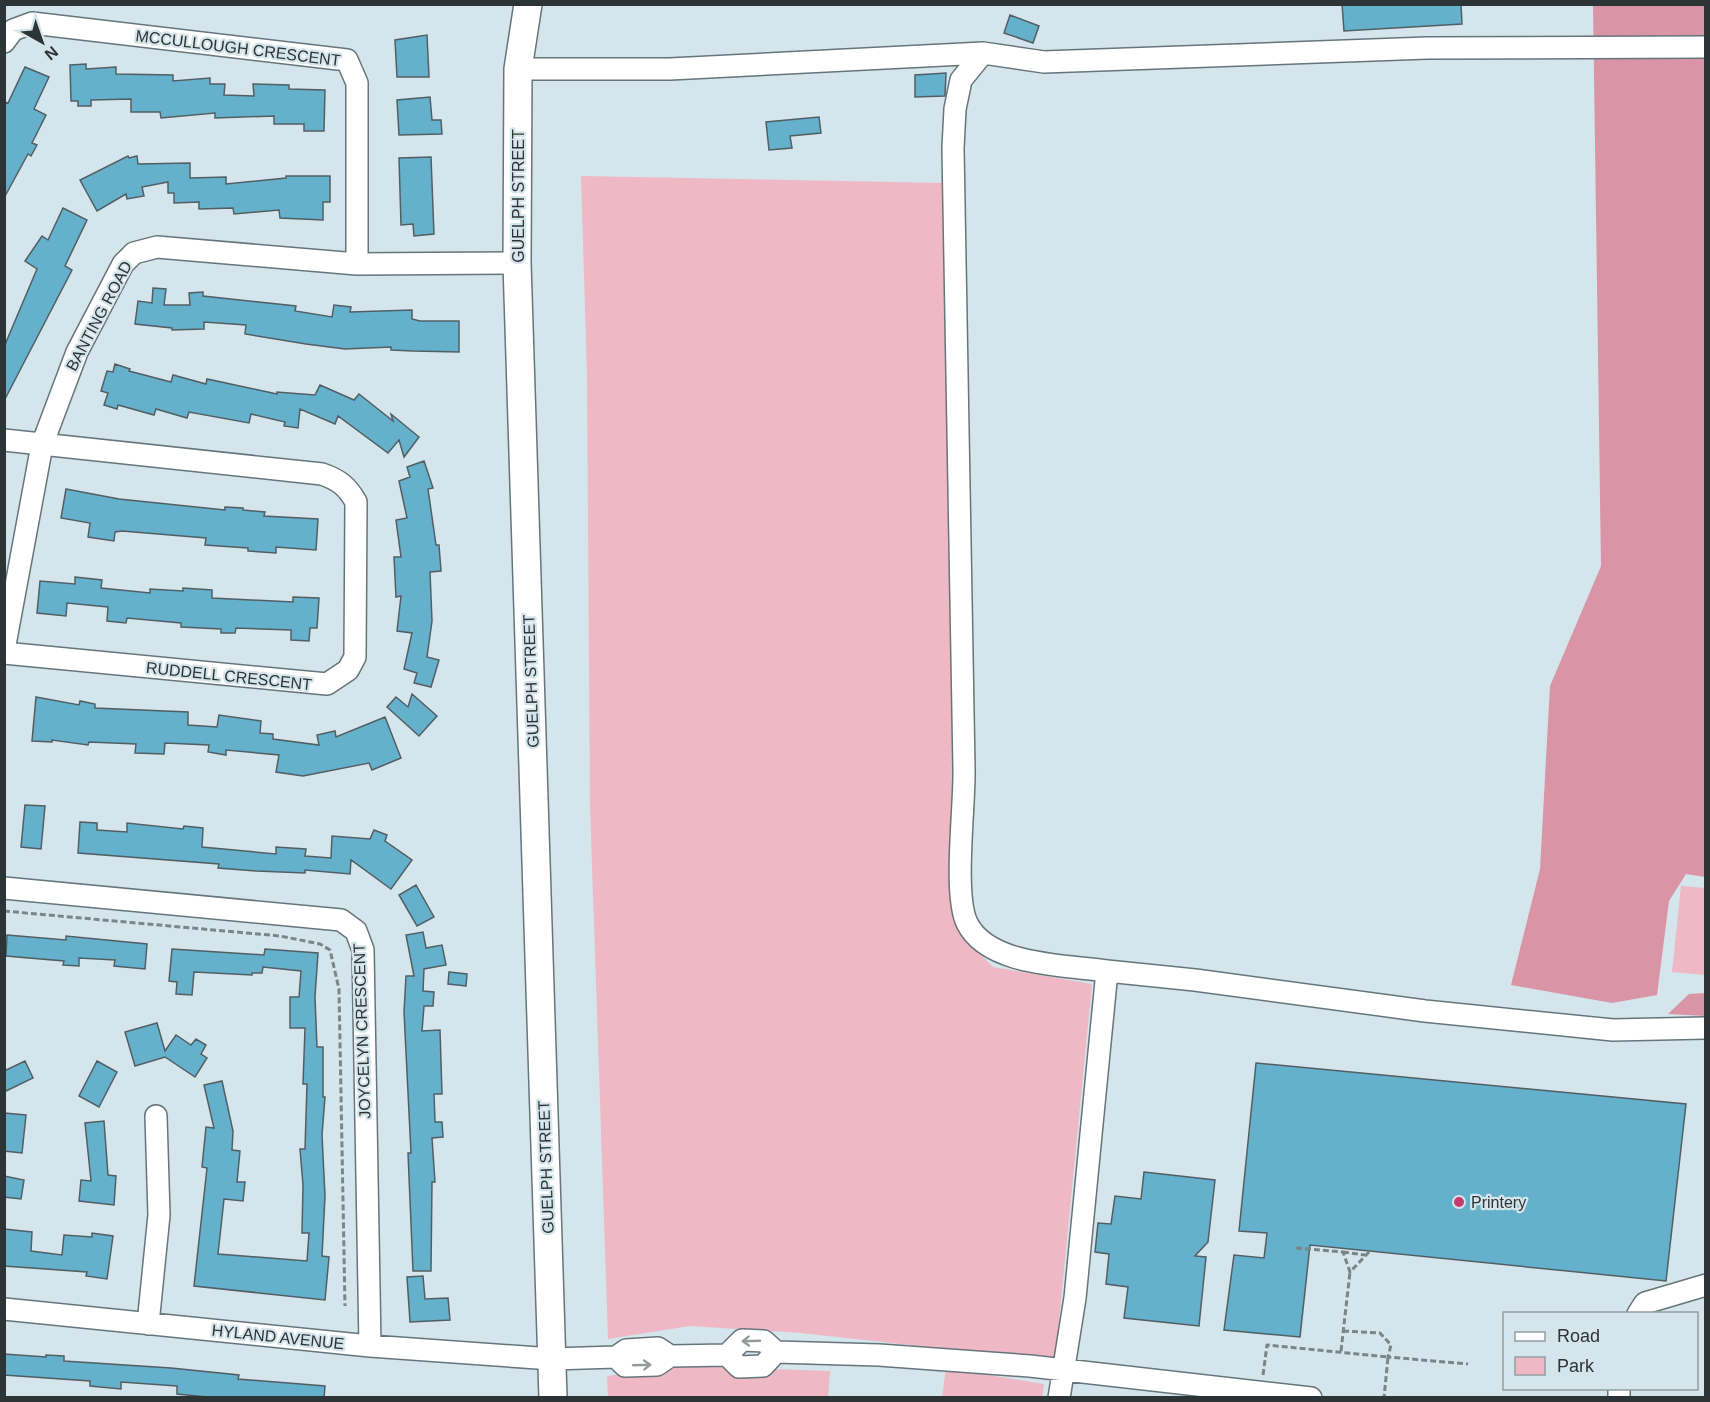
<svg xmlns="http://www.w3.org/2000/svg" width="1710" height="1402" font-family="Helvetica,sans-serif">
<rect width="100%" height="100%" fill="#d4e5eb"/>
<path fill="#efb8c5" d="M 581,176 L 944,183 L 958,932 L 993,967 L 1092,984 L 1055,1361 L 801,1333 L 690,1326 L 608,1339 L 590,805 L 587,375 Z
M 1681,886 L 1705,888 L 1705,975 L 1672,972 Z
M 683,1366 L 830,1371 L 828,1398 L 608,1397 L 607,1376 Z
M 946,1368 L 1044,1384 L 1042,1397 L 942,1398 Z"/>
<path fill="#d995a6" d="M 1593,5 L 1705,5 L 1705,877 L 1686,874 L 1669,901 L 1657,995 L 1612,1003 L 1511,985 L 1540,869 L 1550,686 L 1601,566 Z
M 1705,993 L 1705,1016 L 1668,1014 L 1689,994 Z"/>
<path fill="#65b0cb" stroke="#515f65" stroke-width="1.5" d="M 1342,4 L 1461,4 L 1462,24 L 1344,31 Z
M 1010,15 L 1039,26 L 1033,43 L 1004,33 Z
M 427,35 L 429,77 L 397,77 L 395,40 Z
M 86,64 L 86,69 L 116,67 L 116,74 L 173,75 L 173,81 L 210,78 L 210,84 L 225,84 L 224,95 L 254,96 L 253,84 L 289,85 L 289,89 L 325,90 L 324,131 L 304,131 L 304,124 L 274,124 L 274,116 L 215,118 L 215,113 L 161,118 L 160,112 L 131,112 L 131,99 L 91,100 L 91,106 L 78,106 L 78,101 L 71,101 L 70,65 Z
M 25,67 L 49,77 L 34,109 L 46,115 L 32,143 L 37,145 L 31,156 L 28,154 L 4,198 L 4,102 L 8,103 Z
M 946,73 L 945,96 L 915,97 L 915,75 Z
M 430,97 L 432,120 L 441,120 L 442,134 L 399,135 L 397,100 Z
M 819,117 L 821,133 L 790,136 L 792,148 L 769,150 L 766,122 Z
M 128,156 L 129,158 L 137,156 L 138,164 L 190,163 L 190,178 L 226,177 L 226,184 L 286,178 L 286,176 L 330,176 L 330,202 L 323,202 L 323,220 L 280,218 L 279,210 L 234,214 L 233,208 L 199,209 L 199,202 L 174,203 L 174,193 L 168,193 L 168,182 L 142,187 L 144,196 L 127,199 L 126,194 L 97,211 L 80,180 Z
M 431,157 L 434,234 L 414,236 L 413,224 L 401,225 L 399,158 Z
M 63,208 L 87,220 L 65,266 L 72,270 L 4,401 L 4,347 L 37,269 L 25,261 L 42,236 L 48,240 Z
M 153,288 L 166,289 L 164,305 L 190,305 L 189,293 L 203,292 L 203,296 L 296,306 L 295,311 L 332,317 L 334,305 L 351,307 L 350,312 L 412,310 L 412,319 L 420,321 L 459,321 L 459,352 L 413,351 L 391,350 L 391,347 L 345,349 L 306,344 L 245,334 L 246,325 L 204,322 L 204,329 L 172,330 L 172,328 L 135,324 L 138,301 L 152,303 Z
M 115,364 L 130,369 L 129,371 L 171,382 L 173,375 L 206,384 L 207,379 L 277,394 L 277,392 L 315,395 L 320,385 L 354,400 L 359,394 L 393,421 L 391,414 L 419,437 L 404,457 L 399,440 L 388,453 L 338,416 L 335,424 L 300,409 L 298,428 L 284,426 L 285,422 L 251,414 L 249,423 L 189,412 L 187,418 L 156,409 L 154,415 L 118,405 L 117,409 L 104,405 L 108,393 L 101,391 L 107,371 L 113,372 Z
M 424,461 L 433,488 L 428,489 L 436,545 L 439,545 L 441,571 L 430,572 L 432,621 L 427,657 L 439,660 L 431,687 L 414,683 L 417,673 L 404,669 L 412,633 L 397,631 L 401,596 L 396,597 L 394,557 L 401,557 L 396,520 L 407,518 L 399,481 L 410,477 L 407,467 Z
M 66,489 L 119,499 L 225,510 L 225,507 L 243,508 L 243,510 L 265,512 L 264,516 L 318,519 L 316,550 L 276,547 L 276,553 L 248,551 L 248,548 L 205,545 L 206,538 L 122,531 L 115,532 L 114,541 L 88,537 L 90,523 L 61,518 Z
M 75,577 L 102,580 L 101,588 L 150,593 L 150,589 L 183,591 L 183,588 L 212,590 L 212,598 L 293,602 L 293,597 L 319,598 L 317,628 L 310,628 L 309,641 L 291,640 L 291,630 L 236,628 L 235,633 L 221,633 L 221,629 L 181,627 L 181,623 L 127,618 L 126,623 L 107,621 L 108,607 L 67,603 L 66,616 L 37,613 L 40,581 L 75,584 Z
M 412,694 L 437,716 L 419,736 L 387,707 L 396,697 L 408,707 Z
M 36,697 L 79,705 L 80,701 L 95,704 L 95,708 L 188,712 L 188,725 L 217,727 L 219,715 L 261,721 L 260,733 L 273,734 L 273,739 L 319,745 L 317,735 L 335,731 L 336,737 L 385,717 L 401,758 L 372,770 L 369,763 L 303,776 L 276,772 L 279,755 L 226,750 L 226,755 L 208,752 L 209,745 L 165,743 L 164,754 L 135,753 L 136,744 L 89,742 L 88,745 L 52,740 L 52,742 L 32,741 Z
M 25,805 L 45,806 L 41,849 L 21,847 Z
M 80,822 L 97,823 L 97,830 L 127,832 L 127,823 L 183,829 L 184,826 L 203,828 L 202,847 L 276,854 L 276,847 L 306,849 L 305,856 L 331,858 L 332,836 L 370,839 L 374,830 L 387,835 L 385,841 L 412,860 L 391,889 L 351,860 L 350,874 L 305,870 L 305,873 L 256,871 L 218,868 L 219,864 L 78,853 Z
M 416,885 L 434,917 L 417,926 L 399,895 Z
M 423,932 L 426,948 L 442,945 L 446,965 L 424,969 L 423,991 L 434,992 L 433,1006 L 424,1006 L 422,1031 L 440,1030 L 442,1094 L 434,1094 L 435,1122 L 442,1122 L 443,1137 L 432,1138 L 435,1182 L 432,1182 L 431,1271 L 413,1271 L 408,1153 L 411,1153 L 404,1012 L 406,976 L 414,976 L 406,935 Z
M 7,935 L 66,940 L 66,936 L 147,944 L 145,969 L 114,966 L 115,960 L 79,958 L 79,966 L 63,965 L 64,961 L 6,956 Z
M 172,949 L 264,955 L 265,949 L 318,953 L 315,997 L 317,1047 L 323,1047 L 323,1097 L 325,1097 L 322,1135 L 325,1196 L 322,1256 L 329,1257 L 325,1300 L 194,1286 L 207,1168 L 202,1167 L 206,1127 L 214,1128 L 204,1085 L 222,1081 L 233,1131 L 232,1150 L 240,1151 L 237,1182 L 245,1182 L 243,1201 L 224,1199 L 218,1254 L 307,1261 L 309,1233 L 302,1233 L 303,1185 L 300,1149 L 305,1149 L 307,1084 L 303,1084 L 305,1028 L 290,1028 L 290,997 L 299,997 L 301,971 L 263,967 L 262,973 L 252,973 L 252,975 L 194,972 L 192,995 L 176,994 L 177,982 L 169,981 Z
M 449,972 L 467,974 L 466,986 L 448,984 Z
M 157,1023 L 165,1051 L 176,1035 L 191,1045 L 196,1039 L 206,1045 L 201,1054 L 207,1058 L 195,1077 L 165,1057 L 135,1066 L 125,1032 Z
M 25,1061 L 33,1078 L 4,1092 L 4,1071 Z
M 97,1061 L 117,1072 L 99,1107 L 79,1096 Z
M 1256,1063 L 1686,1104 L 1666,1281 L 1310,1245 L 1300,1337 L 1224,1330 L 1234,1255 L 1264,1258 L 1267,1233 L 1239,1231 Z
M 4,1113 L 26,1115 L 22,1153 L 4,1151 Z
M 104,1121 L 108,1175 L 116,1176 L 114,1205 L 79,1201 L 81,1180 L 91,1181 L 85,1123 Z
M 1144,1172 L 1215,1180 L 1208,1242 L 1195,1256 L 1206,1257 L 1199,1326 L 1124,1318 L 1128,1287 L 1106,1284 L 1109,1254 L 1095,1252 L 1098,1223 L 1111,1224 L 1115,1196 L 1141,1199 Z
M 4,1176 L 24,1180 L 21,1199 L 4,1197 Z
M 4,1229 L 32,1232 L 31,1251 L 62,1255 L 64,1235 L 92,1237 L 92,1233 L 113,1236 L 107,1279 L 86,1276 L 87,1272 L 4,1266 Z
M 423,1276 L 425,1299 L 448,1298 L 450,1320 L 410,1322 L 407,1277 Z
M 4,1354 L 46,1357 L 46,1355 L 64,1356 L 64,1361 L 171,1368 L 239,1375 L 238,1379 L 325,1386 L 324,1398 L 207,1397 L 177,1394 L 177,1386 L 121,1382 L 121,1389 L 90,1386 L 90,1381 L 4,1375 Z"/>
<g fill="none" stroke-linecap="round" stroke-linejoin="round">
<g stroke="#66757b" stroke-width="24">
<path id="minor" d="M 4,42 L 13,30 L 32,23 L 347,60 L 357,83 L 357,264
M 518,69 L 670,69 L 983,53
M 4,440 L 322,474 C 339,480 347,486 356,502 L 355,657 L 348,670 L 327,684 L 4,653
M 4,650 L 42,445 L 77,352 L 123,264 L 134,253 L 157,247 L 357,264 L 517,263
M 4,888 L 341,920 L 356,931 L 363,950 L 370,1346
M 1107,971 C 1065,965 988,966 967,923 C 953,894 965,805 964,769 C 960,562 957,355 953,148 L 955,109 L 961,80 L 983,53 L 1044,62 L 1427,48 L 1706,47
M 4,1309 L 370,1346 L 552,1359 L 616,1357 L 626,1350 L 658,1348 L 670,1356
M 1638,1314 L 1645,1303 L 1706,1285
M 148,1324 L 159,1215 L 156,1116
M 727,1355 L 742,1340 L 764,1341 L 776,1352 L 879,1355 L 1030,1366 L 1311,1398
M 616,1357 L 625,1366 L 657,1365 L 670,1356 L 727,1355 L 739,1367 L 763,1366 L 776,1352
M 1059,1398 L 1075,1298 L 1107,971 L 1195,980 L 1425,1011 L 1613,1030 L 1706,1028
M 1619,1398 L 1619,1388"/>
</g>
<g stroke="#66757b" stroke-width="30">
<path id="major" d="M 528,4 L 518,69 L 517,263 L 553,1398"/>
</g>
<path stroke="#7a8589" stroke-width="3" stroke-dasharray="6 3" stroke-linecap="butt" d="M 4,911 L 280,936 L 320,944 L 330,950 L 339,989 L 345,1306
M 1296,1248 L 1343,1252 L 1350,1272 L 1370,1251
M 1343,1252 L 1365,1255
M 1343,1331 L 1380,1333 L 1391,1345 L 1388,1357 L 1468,1364
M 1341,1351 L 1350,1272
M 1263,1375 L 1267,1345 L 1388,1357 L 1384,1398"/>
<use href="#minor" stroke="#fff" stroke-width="21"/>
<use href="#major" stroke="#fff" stroke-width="27"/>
</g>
<defs><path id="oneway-shaft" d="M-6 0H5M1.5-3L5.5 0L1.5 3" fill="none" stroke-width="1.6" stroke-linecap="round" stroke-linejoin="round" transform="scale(1.5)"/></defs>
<g stroke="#969a9a">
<use href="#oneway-shaft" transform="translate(751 1341) rotate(178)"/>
<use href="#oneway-shaft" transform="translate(642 1365) rotate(-2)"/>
</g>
<circle fill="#c73a6c" stroke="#d4e5eb" stroke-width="2" cx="1459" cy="1202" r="6"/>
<g text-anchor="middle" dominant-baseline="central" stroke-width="4.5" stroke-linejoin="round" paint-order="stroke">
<g font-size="16" fill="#2d3436" stroke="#d4e5eb">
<text transform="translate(238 48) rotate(7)">MCCULLOUGH CRESCENT</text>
<text transform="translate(518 196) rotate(-90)">GUELPH STREET</text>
<text transform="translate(99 316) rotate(-62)">BANTING ROAD</text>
<text transform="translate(229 676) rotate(6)">RUDDELL CRESCENT</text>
<text transform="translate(531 681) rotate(-92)">GUELPH STREET</text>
<text transform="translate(362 1031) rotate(-92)">JOYCELYN CRESCENT</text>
<text transform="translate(546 1167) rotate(-92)">GUELPH STREET</text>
<text transform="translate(278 1337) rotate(6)">HYLAND AVENUE</text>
</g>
<g font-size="16" fill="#2d3436" stroke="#d4e5eb" text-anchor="start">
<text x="1471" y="1202">Printery</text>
</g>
</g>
<rect width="1710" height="1402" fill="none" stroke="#2d3436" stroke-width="12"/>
<rect x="1503" y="1312" width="195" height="78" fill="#d4e5eb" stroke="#919ea3" stroke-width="1.5"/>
<rect x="1515" y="1332" width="30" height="9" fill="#ffffff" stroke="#919ea3" stroke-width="1.5"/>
<text x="1557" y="1342" font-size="18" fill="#2d3436">Road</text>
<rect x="1515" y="1357" width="30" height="18" fill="#efb8c5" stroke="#919ea3" stroke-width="1.5"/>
<text x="1557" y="1372" font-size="18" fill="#2d3436">Park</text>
<g transform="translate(42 42) rotate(140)" stroke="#d4e5eb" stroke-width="4.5" paint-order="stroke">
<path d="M0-4.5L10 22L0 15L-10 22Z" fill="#2d3436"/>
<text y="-9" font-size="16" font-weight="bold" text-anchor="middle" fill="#2d3436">N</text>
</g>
</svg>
